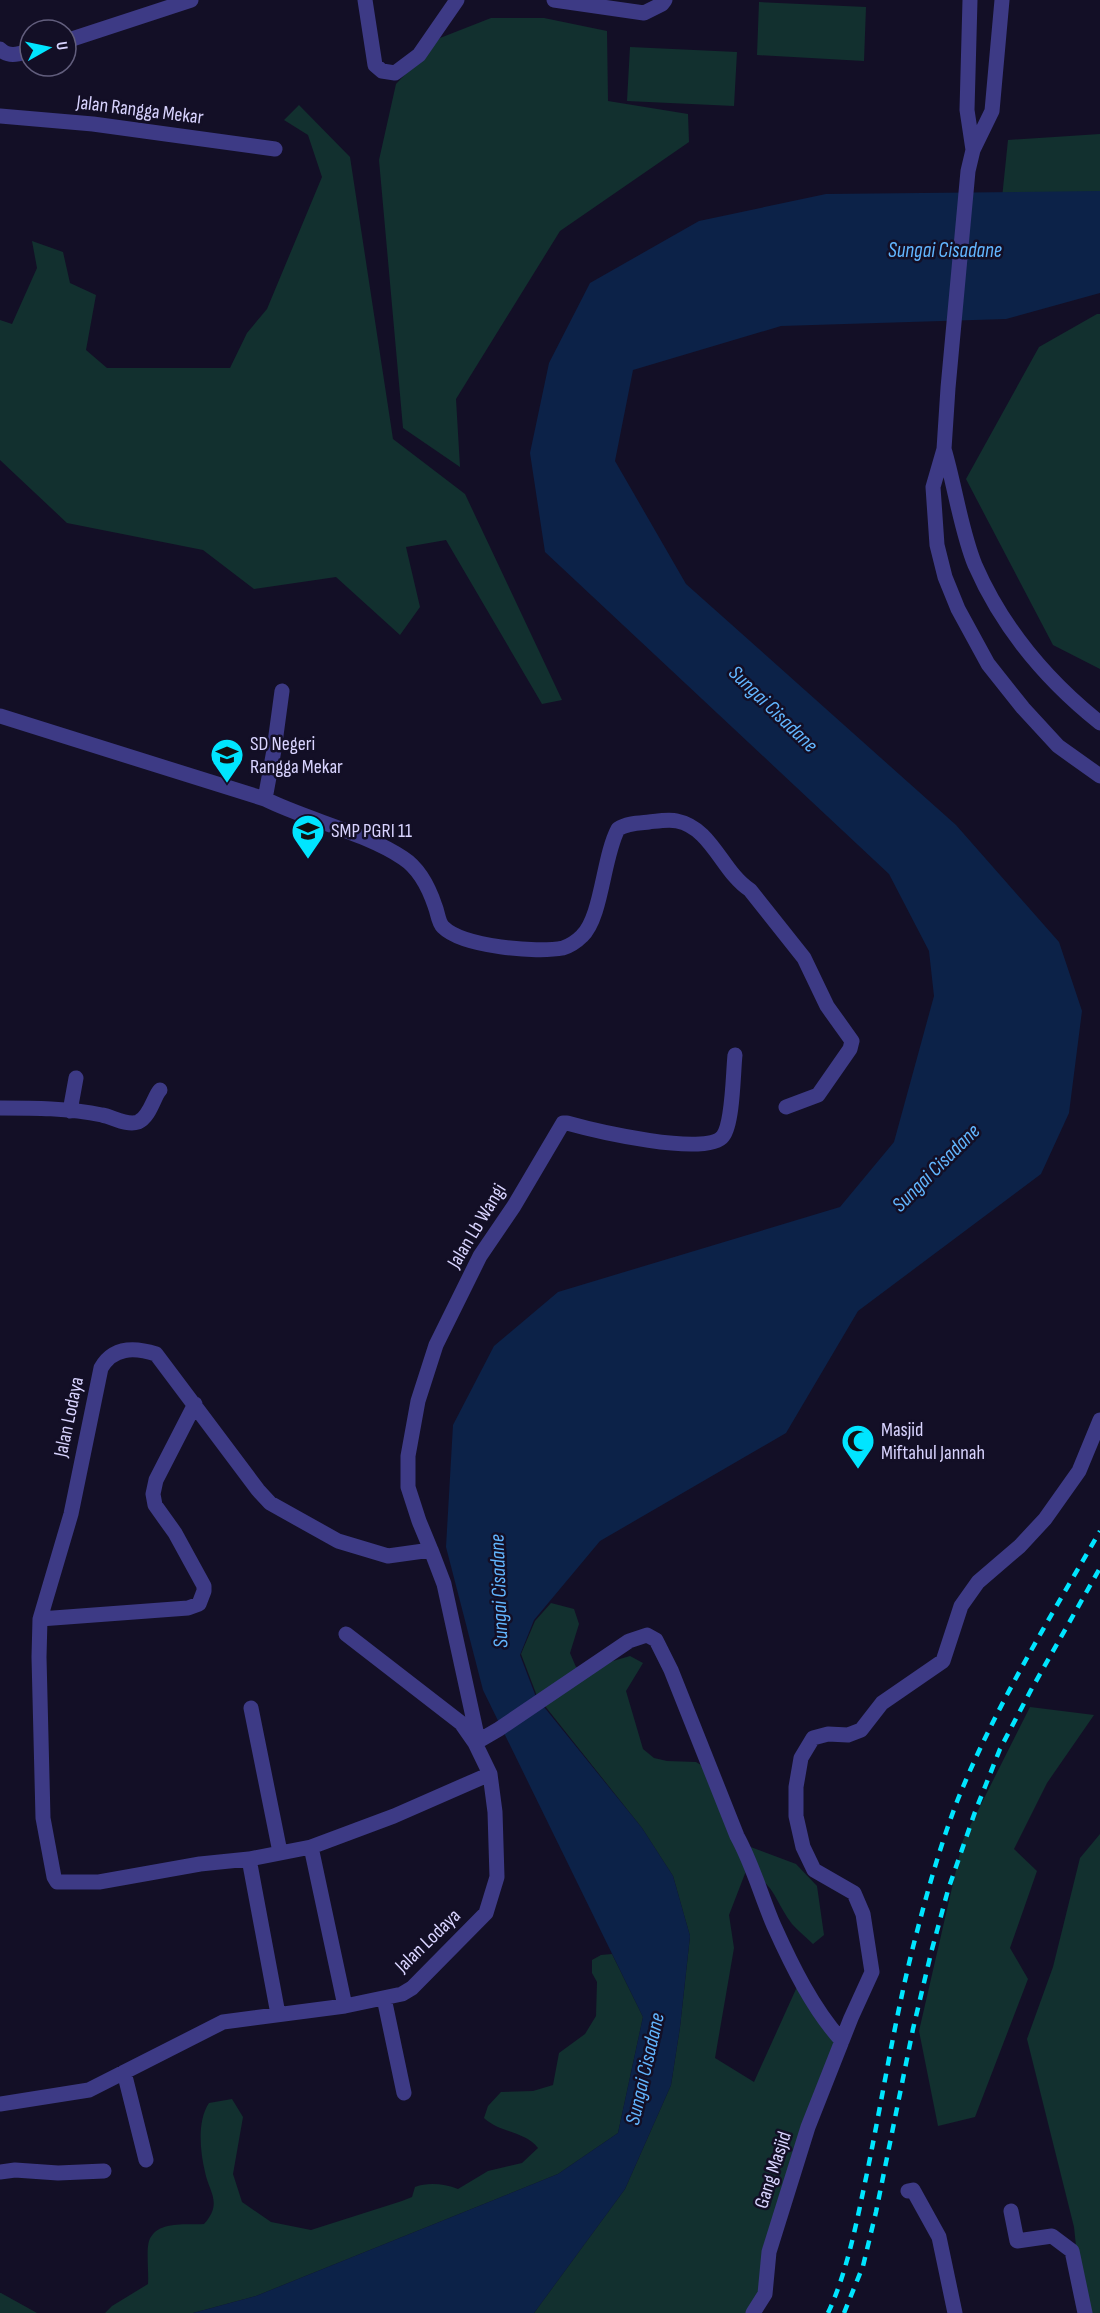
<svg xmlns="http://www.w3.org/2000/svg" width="1100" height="2313" font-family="'Sofia Sans Condensed',sans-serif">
<rect width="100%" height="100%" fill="#130f26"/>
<path fill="#12302f" d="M 759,2 L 866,7 L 864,61 L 757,55 Z
M 491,18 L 544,18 L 607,31 L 608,101 L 688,114 L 689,142 L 560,231 L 456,399 L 460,467 L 403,428 L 379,160 L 396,84 L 440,38 Z
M 630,47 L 737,52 L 734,106 L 627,101 Z
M 299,105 L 350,157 L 393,439 L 465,494 L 562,700 L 542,704 L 446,540 L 406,547 L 420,607 L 400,635 L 336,577 L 254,589 L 203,550 L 67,523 L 0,460 L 0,320 L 12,324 L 37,268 L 32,241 L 63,252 L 70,283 L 96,295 L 86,350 L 107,368 L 230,368 L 247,333 L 267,309 L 322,177 L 308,135 L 284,120 Z
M 1100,134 L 1100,196 L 1002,198 L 1008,140 Z
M 1097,314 L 1100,314 L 1100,669 L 1053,645 L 966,479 L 1039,347 Z
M 551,1603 L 574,1609 L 579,1624 L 570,1653 L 576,1667 L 589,1668 L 630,1656 L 643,1663 L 626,1691 L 643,1749 L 654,1758 L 667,1761 L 696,1762 L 701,1765 L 740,1843 L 796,1864 L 817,1886 L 824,1935 L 813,1944 C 806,1937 798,1931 792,1924 C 775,1902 775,1882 746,1871 L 729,1915 L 734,1948 L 715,2058 L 754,2082 L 801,1978 L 842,2041 L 753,2313 L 534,2313 L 625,2189 L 671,2085 L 680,2027 L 690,1936 L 673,1876 L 642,1828 L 537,1696 L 521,1654 L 535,1621 Z
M 1030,1707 L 1094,1715 L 1047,1783 L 1014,1849 L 1037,1871 L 1010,1948 L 1028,1979 L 975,2117 L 938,2126 L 919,2031 L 963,1840 Z
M 1100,1834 L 1100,2313 L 1083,2313 L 1074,2227 L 1027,2039 L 1053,1967 L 1080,1858 Z
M 612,1954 L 643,2017 L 618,2133 L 558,2174 L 256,2296 L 193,2313 L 105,2313 L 112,2306 L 148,2284 C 149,2273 146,2251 149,2241 C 156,2220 187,2225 204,2224 C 223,2203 209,2192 205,2172 C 200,2151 197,2121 209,2103 L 232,2099 L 243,2117 L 233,2174 L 242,2202 L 271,2222 L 311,2230 L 402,2201 L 412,2197 L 415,2187 C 429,2182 444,2184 458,2189 L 488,2171 L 522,2163 L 538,2148 C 525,2131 500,2133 484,2118 L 488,2106 L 501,2092 L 533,2091 L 553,2085 L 559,2053 L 585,2034 L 596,2016 L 597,1982 L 592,1973 L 592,1960 L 601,1955 Z
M 0,2293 L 1,2293 L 37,2313 L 0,2313 Z"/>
<path fill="#0c2248" d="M 1100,191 L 1100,293 L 1006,319 L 781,326 L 633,370 L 615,461 L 686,584 L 956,825 L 1059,942 L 1082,1011 L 1069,1113 L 1041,1174 L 858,1311 L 786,1433 L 600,1541 L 534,1620 L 520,1655 L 536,1697 L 642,1828 L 673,1876 L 690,1936 L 680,2027 L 671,2085 L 625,2189 L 534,2313 L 193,2313 L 256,2296 L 558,2174 L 618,2133 L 643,2017 L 483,1690 L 446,1547 L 453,1425 L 494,1346 L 558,1292 L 840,1207 L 894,1142 L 934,996 L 929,951 L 889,874 L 545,552 L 530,453 L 549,363 L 590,283 L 699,221 L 826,194 Z"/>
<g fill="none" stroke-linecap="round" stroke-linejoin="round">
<path stroke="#3d3a85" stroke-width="15" d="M 365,0 L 375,65 L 382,71 L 395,73 L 419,55 L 457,0
M 554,0 L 644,13 L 662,4 L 665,0
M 66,41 L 191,0
M 0,49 C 9,58 19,54 30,51
M 0,116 L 93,124 L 275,149
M 0,716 L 265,799 C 307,820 366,833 403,858 C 420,869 429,888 435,906 C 438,913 438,922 443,927 C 463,947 537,953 563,948 C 569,946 577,941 582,936 C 602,917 603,857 618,829 C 627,823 639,823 649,822 C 658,821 669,819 677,821 C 712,828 722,872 750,890 L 804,958 L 827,1006 L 852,1041 L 850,1049 L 818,1095 L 786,1107
M 265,799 L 274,750 L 282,691
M 0,1108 C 33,1108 69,1108 102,1115 C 113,1117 127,1126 138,1122 C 150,1117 154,1096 160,1090
M 70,1111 L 76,1078
M 431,1550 L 444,1584 L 478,1740
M 40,1619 L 188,1608 L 199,1604 L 204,1591 L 204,1586 L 175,1533 L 155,1505 L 153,1494 L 156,1480 L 195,1404
M 251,1708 L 280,1852
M 475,1743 L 499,1729 L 629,1641 L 647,1635 L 656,1640 L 671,1670 L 737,1836 C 753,1865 761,1896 774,1926 C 792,1966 813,2009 842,2041
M 490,1774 L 394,1816 L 311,1847 L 249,1859 L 200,1864 L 99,1882 L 57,1882 L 54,1877 L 43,1818 L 39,1657 L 40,1619 L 71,1514 L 101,1368 C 113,1347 134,1347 156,1354 L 258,1490 L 270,1503 L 338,1541 L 388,1556 L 431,1550 L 419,1521 L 408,1487 L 408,1456 L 418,1401 L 436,1345 L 480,1256 L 514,1206 L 563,1123 L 567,1123 C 592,1130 708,1158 723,1136 C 733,1123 733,1073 735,1055
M 311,1847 L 345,2006
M 249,1859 L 278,2014
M 384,1998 L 404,2093
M 124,2072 L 146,2160
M 0,2104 L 89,2090 L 223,2022 L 345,2006 L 402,1994 L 412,1988 L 486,1913 L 497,1877 L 495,1812 L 490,1774 L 475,1743 L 461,1723 L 346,1634
M 0,2172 L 15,2170 L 58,2173 L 104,2171
M 908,2191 L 913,2190 L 939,2237 L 955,2313
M 1011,2211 L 1017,2241 L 1052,2236 L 1072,2251 L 1085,2313
M 753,2313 L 765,2294 L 769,2252 L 808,2127 L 851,2018 L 872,1972 L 863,1914 L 854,1893 L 814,1870 L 803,1847 L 796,1816 L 796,1787 L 801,1758 L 813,1738 L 828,1734 L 848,1735 L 861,1730 L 882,1703 L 943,1661 L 961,1606 L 978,1582 L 1020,1546 L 1045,1519 L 1079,1471 L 1100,1420"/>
<path stroke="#3d3a85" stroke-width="15" d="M 970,0 L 967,110 L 973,150
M 1002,0 L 992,111 L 973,150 L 968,171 L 948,388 L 944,449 L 933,487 L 937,545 L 945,577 L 958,609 L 988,664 L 1023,708 L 1058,746 L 1100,776
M 944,449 C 955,486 961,531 975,565 C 1003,629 1046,680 1100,723"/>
<path stroke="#00e5ff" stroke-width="4.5" stroke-dasharray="9 8" stroke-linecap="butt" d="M 828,2313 C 848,2270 857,2220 867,2173 C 882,2100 894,2024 912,1951 C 925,1900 939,1848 958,1799 C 996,1705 1050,1618 1100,1531
M 844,2313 L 863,2266 L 876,2212 L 913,2029 L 931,1953 L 948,1890 L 975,1812 L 1000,1749 L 1031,1690 L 1100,1568"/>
</g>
<defs>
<g id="school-pin" transform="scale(1.725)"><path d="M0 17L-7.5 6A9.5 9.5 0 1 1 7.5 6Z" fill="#00e5ff" stroke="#130f26"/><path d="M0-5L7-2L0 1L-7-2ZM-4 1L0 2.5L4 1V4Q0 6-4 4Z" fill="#111"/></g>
<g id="mosque-pin" transform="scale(1.725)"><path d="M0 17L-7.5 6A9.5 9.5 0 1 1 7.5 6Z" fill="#00e5ff" stroke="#130f26"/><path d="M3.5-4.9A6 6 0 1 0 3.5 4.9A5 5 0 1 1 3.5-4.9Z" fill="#111"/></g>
</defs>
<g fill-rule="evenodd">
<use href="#school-pin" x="227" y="755"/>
<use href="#school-pin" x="308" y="831"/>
<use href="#mosque-pin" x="858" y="1441"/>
</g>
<g text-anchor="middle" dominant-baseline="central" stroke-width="5" stroke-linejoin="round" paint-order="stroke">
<g font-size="20" fill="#d9d4ff" stroke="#130f26">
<text transform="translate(140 110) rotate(7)">Jalan Rangga Mekar</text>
<text transform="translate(477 1226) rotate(-59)">Jalan Lb Wangi</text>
<text transform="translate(69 1417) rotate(-78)">Jalan Lodaya</text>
<text transform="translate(428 1941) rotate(-44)">Jalan Lodaya</text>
<text transform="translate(773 2170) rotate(-72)">Gang Masjid</text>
</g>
<g font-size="20" fill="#d9d4ff" stroke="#130f26" text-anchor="start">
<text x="250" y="744">SD Negeri<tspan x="250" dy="23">Rangga Mekar</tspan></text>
<text x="331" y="831">SMP PGRI 11</text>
<text x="881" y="1430">Masjid<tspan x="881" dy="23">Miftahul Jannah</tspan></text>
</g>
<g font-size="21" font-style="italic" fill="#62b6ff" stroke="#130f26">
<text x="945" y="250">Sungai Cisadane</text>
<text transform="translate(773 709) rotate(44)">Sungai Cisadane</text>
<text transform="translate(936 1168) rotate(-45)">Sungai Cisadane</text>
<text transform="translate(499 1591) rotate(-92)">Sungai Cisadane</text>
<text transform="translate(645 2069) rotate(-77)">Sungai Cisadane</text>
</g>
</g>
<g transform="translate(48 48) rotate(81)"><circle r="28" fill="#130f26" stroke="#625e7d" stroke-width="1.5"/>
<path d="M0-4.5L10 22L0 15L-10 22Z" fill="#00e5ff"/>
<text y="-9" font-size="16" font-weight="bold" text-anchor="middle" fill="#d9d4ff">U</text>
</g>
</svg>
